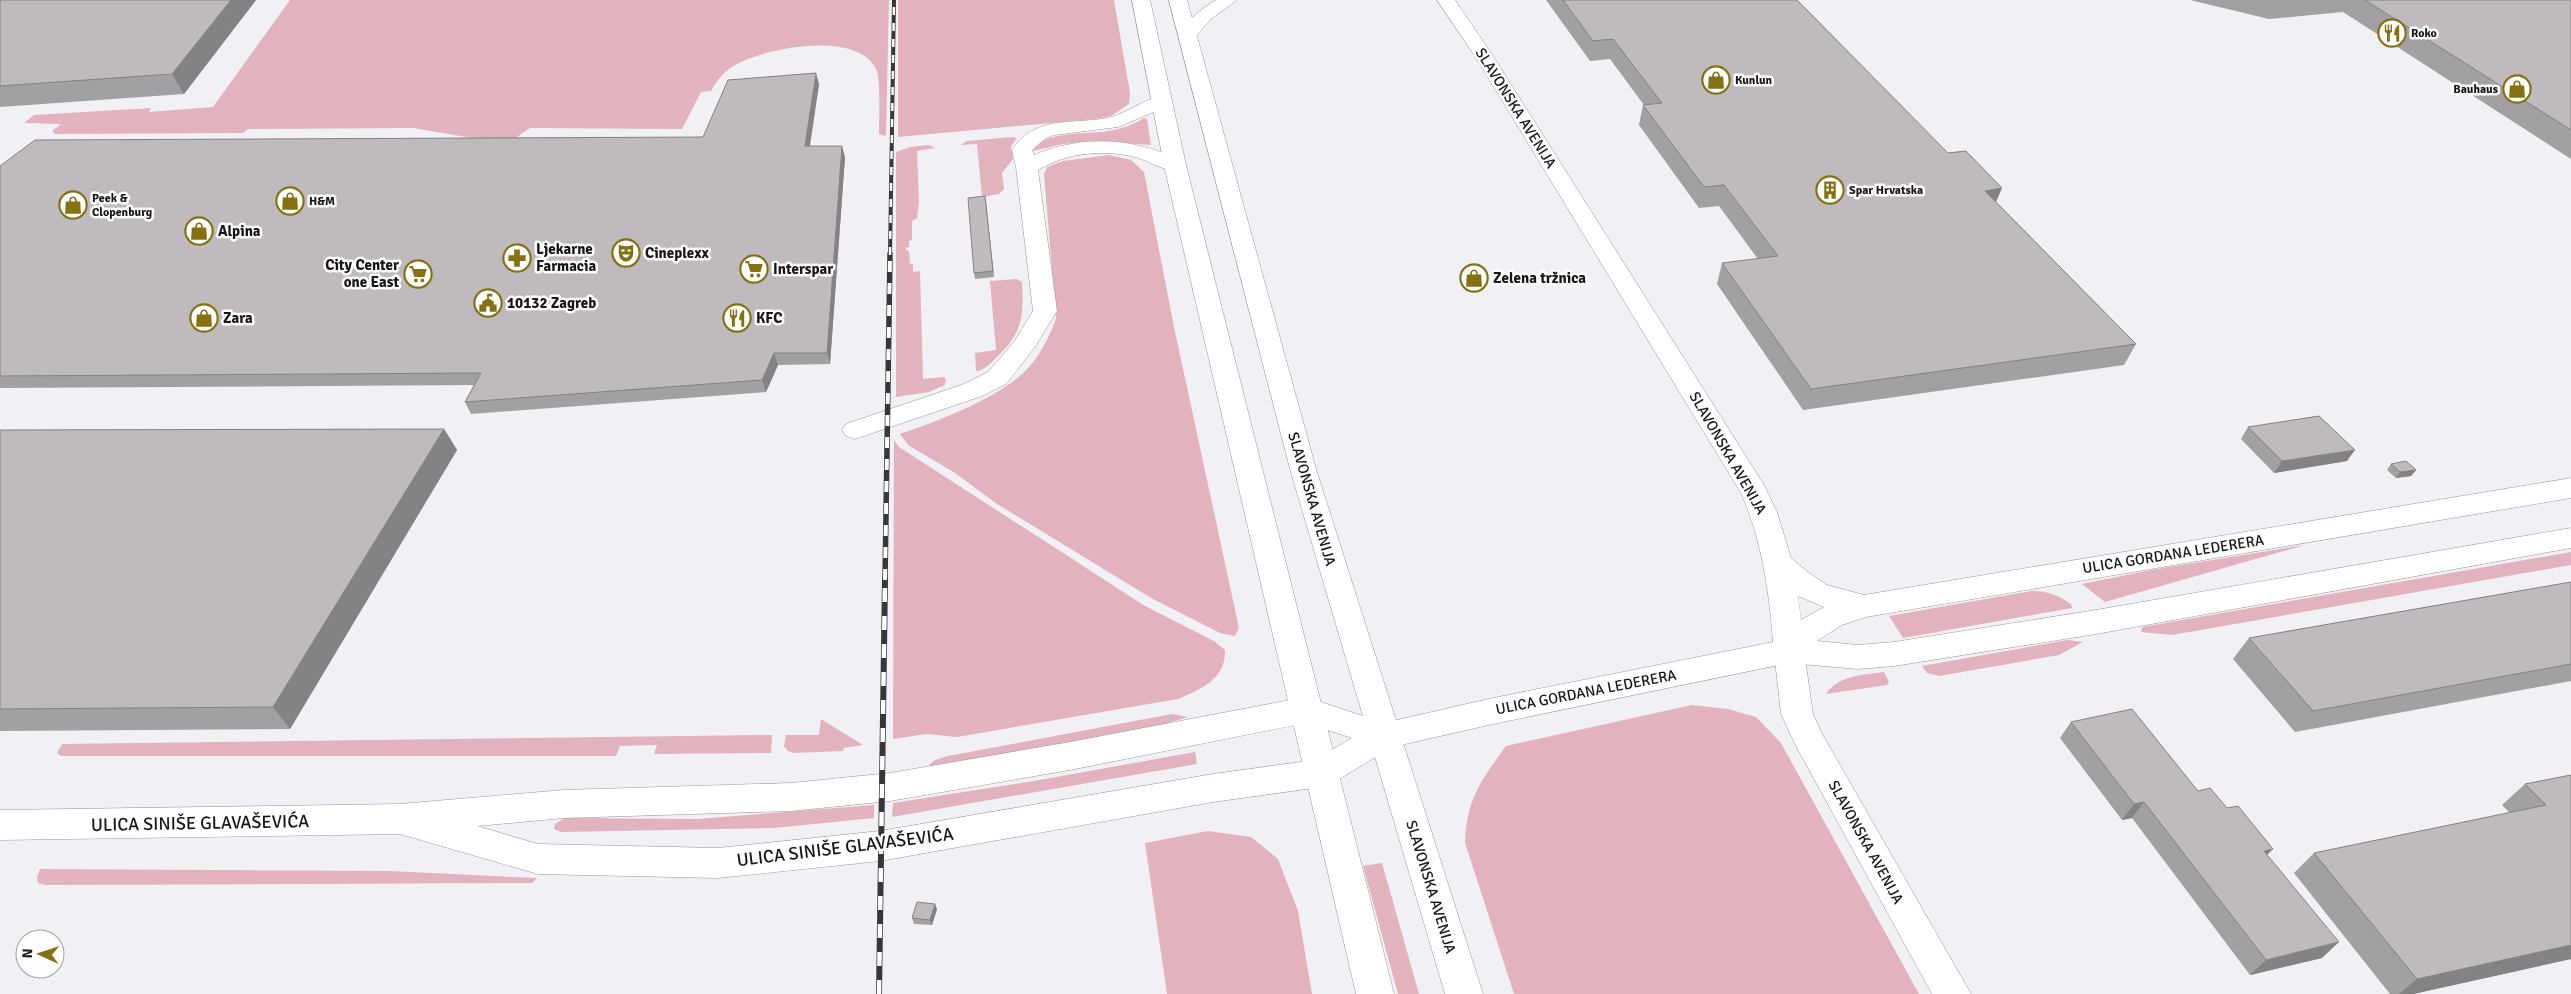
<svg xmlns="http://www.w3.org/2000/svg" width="2571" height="994" font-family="Signika,sans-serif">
<rect width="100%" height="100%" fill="#f1f0f4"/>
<path fill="#e2b3bf" d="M 290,0 L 889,0 L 886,136 L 879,134 C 879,120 881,79 876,69 C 857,30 766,48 737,64 C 725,70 717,80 711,91 L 701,92 L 682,129 L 530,128 L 507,144 L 413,128 L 248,129 L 243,133 L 55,134 L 52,131 L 61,124 L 24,123 L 34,115 L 151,108 L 149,112 L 213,107 Z
M 898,0 L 1114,0 L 1130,93 L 1129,104 L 1111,116 L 1095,119 L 898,137 Z
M 1144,118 L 1147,119 L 1151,145 L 1093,141 L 1063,144 L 1033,151 C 1042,130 1088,135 1108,131 C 1121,129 1133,125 1144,118 Z
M 1011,137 L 1017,138 L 1011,146 L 1013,159 L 1002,173 L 1004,189 L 999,194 L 982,197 L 977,144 L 961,145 L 967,141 Z
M 929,145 L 935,148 L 917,151 L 919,202 L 917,218 L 912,221 L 912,240 L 909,241 L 909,246 L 911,246 L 906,248 L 906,250 L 909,251 L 910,264 L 913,264 L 913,272 L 920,271 L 923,379 L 944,377 L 946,379 L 945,385 L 929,392 L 896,397 L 896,152 L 910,147 Z
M 1109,155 L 1131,160 L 1144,172 L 1174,327 L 1239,628 L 1235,636 L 1220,633 L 1151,598 L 997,504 L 955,473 L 908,445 L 900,434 C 938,421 1003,397 1030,366 C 1041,353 1050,335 1056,319 L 1044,174 L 1047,167 L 1063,161 Z
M 1017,279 L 1022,282 C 1024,319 1022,333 995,359 C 990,364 983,371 976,371 L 975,353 L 996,350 L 990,281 Z
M 894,440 L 899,447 L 1145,606 L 1214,641 L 1225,650 C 1226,679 1201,689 1178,699 L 957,737 L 926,734 L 893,739 Z
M 2305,545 L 2105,602 L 2082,584 L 2151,570 Z
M 2571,552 L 2571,565 L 2172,635 L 2141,632 L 2142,627 Z
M 2031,591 C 2047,591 2058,595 2071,604 L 2072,608 L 1903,638 L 1889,616 Z
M 2067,640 L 2083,642 L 2059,655 L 1939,676 L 1927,673 L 1922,666 Z
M 1884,672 L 1889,682 L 1887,685 L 1826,694 C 1839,675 1863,675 1884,672 Z
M 1692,705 L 1728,709 L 1756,717 L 1781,743 L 1919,994 L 1514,994 L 1465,843 C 1466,800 1482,779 1506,746 Z
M 1172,714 L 1188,717 L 1154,727 L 926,768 L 935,760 L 948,756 Z
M 821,719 L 863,745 L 844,748 L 843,751 L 794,753 L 788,751 L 784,746 L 786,735 L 819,735 Z
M 772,735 L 771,753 L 654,754 L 657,745 L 620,746 L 616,756 L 61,756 L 57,753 L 62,744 Z
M 1195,752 L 1197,764 L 892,817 L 893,803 L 1034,781 Z
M 874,805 L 874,818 L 774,828 L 561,832 L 554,829 L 555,824 L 565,818 L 697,819 Z
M 1208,831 L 1251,837 L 1278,859 L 1298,911 L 1312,994 L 1167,994 L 1145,843 Z
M 1382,863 L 1419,994 L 1398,994 L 1363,866 Z
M 40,869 L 389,871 L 537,878 L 532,883 L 45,885 L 38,883 L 37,877 Z"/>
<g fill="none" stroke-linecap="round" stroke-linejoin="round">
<g stroke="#969599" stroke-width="1">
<path id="minor" d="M 1216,0 L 1237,0 L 1211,19 L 1194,38 L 1180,38 L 1178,34 C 1188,20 1201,9 1216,0 Z
M 1161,96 L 1168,98 L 1171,102 L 1168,106 L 1118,127 L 1054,135 L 1046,138 L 1032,150 L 1034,155 C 1076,137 1123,137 1166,154 C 1173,157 1181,159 1186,165 L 1182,169 C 1166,174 1151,161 1135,157 C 1103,149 1066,153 1038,170 L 1057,311 L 1035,347 L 1006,384 L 982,396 L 864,436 L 855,439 L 846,436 L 842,430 L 846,424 L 964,384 L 988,372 L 1014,342 L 1033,311 L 1016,167 L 1012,150 C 1037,113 1073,126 1111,117 C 1128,112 1143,100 1161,96 Z
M 1789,639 L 1800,643 L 1804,651 L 1813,714 L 1821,732 L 1971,994 L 1932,994 L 1796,746 L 1781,714 L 1774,651 L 1778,643 Z"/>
</g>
<g stroke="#969599" stroke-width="1">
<path id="tertiary" d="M 1437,0 L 1455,0 L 1493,56 L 1764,485 L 1777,512 L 1791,558 L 1809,573 L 1827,585 L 1864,595 L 2571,478 L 2571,498 L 1866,617 L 1842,625 L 1817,641 L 1858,645 L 1894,642 L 2096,610 L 2571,528 L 2571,548 L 2096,634 L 1894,666 L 1858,669 L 1789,663 L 1493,724 L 1392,747 L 1333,783 L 1321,787 L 1213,802 L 880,861 L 718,878 L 538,874 L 400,834 L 0,840 L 0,810 L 400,804 L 564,790 L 791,783 L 890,773 L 1070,742 L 1306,697 L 1384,723 L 1493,698 L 1773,642 C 1769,590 1762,541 1741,493 L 1475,56 ZM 1798,596 L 1824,607 L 1801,620 ZM 1306,723 L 1352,738 L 1315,760 L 1213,774 L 880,831 L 718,848 L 538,844 L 477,826 L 564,818 L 791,811 L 890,801 L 1070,770 Z"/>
</g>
<g stroke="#969599" stroke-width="1">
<path id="secondary" d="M 1132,0 L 1150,0 L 1186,165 L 1394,994 L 1356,994 L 1164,165 Z
M 1169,0 L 1187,0 L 1316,469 L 1483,994 L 1445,994 L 1290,469 Z"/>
</g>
<use href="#minor" fill="#fff" fill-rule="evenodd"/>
<use href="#tertiary" fill="#fff" fill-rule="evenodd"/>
<use href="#secondary" fill="#fff" fill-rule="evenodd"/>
<g stroke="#373739" stroke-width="4">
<path id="rail-far2" d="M 890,255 L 894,0"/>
</g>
<g stroke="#373739" stroke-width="5.5">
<path id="rail-far1" d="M 885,580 L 890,254"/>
</g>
<g stroke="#373739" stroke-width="6">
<path id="rail" d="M 879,994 L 885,579"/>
</g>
<use href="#rail-far2" stroke="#fefeff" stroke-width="2.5" stroke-dasharray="8" stroke-linecap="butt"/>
<use href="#rail-far1" stroke="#fefeff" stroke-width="4" stroke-dasharray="11" stroke-linecap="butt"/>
<use href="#rail" stroke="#fefeff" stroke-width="4.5" stroke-dasharray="14" stroke-linecap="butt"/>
</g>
<path fill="#a3a0a3" d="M 0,0 L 256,0 L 184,94 L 0,107 Z
M 1546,0 L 1797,0 L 2136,344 L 2124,365 L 1803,410 L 1717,284 L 1722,263 L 1758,259 L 1719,206 L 1699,208 L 1639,125 L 1643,105 L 1644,105 L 1610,59 L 1590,61 Z
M 2190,0 L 2571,0 L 2571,159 L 2343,12 L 2269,19 Z
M 819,84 L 810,146 L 845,157 L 830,364 L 778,365 L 766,392 L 471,414 L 465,402 L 474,385 L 0,388 L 0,166 L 703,137 Z
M 985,196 L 994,277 L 975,279 L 974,273 Z
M 2248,427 L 2347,461 L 2274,473 L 2241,439 Z
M 444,429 L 457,450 L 290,729 L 0,731 L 0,430 Z
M 2391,464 L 2416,470 L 2411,476 L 2396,478 L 2387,470 Z
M 2571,582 L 2571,681 L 2295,732 L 2233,659 L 2249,638 Z
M 2071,722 L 2198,791 L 2227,808 L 2267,855 L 2322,958 L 2250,975 L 2132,818 L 2122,820 L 2060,738 Z
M 2571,775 L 2571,959 L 2413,994 L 2390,994 L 2294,873 L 2314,853 L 2510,813 L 2502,805 L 2525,784 Z
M 937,909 L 932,925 L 914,924 L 912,918 Z"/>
<path fill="#858284" d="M 231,0 L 256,0 L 184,94 L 172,74 Z
M 816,73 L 819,84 L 808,157 L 805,146 Z
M 842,146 L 845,157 L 830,364 L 827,353 Z
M 2002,188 L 1993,209 L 1985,191 Z
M 985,196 L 986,202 L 994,277 L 993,271 Z
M 774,353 L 778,365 L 766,392 L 762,380 Z
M 444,429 L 457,450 L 290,729 L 273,707 Z
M 2355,450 L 2347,461 L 2274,473 L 2282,461 Z
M 2416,470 L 2411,476 L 2396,478 L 2400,472 Z
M 2144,802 L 2132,818 L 2122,820 L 2134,804 Z
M 2273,849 L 2258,864 L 2264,851 Z
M 935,904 L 937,909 L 932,925 L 930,920 Z
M 2339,942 L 2322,958 L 2250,975 L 2266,960 Z
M 2571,945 L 2571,959 L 2413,994 L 2399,994 L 2417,979 Z"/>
<path fill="#bebabd" stroke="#858284" d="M 0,0 L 231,0 L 172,74 L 0,86 Z
M 1563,0 L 1797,0 L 1948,153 L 1966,151 L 2002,188 L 1985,191 L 2136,344 L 1811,389 L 1722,263 L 1778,256 L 1724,185 L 1704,187 L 1643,105 L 1662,103 L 1613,39 L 1593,41 Z
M 2365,0 L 2571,0 L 2571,130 Z
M 816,73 L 805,146 L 842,146 L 827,353 L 774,353 L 762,380 L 465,402 L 481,373 L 0,376 L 0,166 L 35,140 L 703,137 L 728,80 Z
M 985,196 L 993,271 L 974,273 L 968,198 Z
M 2319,416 L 2355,450 L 2282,461 L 2248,427 Z
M 444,429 L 273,707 L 0,709 L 0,430 Z
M 2406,461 L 2416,470 L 2400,472 L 2391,464 Z
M 2571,582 L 2571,664 L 2313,711 L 2249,638 Z
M 2132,709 L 2198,791 L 2210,788 L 2227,808 L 2238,806 L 2273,849 L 2264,851 L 2339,942 L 2266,960 L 2144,802 L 2134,804 L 2071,722 Z
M 2571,775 L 2571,945 L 2417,979 L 2314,853 L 2546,805 L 2525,784 Z
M 917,902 L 935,904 L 930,920 L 912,918 Z"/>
<defs>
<g id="restaurant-ring" transform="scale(1.4375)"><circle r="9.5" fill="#fefeff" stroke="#847111" stroke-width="1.5"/><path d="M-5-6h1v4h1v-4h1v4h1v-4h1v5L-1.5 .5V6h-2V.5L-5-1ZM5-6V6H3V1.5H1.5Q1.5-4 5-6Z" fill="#847111"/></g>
<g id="shop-ring" transform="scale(1.4375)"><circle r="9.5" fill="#fefeff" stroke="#847111" stroke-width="1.5"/><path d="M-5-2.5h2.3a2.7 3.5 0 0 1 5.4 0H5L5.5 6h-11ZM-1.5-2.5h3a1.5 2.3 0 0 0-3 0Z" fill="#847111"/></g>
<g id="building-ring" transform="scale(1.4375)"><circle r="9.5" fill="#fefeff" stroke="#847111" stroke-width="1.5"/><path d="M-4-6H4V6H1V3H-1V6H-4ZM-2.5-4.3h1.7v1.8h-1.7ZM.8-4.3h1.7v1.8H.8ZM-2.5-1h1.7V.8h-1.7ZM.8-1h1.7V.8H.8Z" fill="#847111"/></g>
<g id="theatre-ring" transform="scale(1.4375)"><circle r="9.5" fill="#fefeff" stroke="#847111" stroke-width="1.5"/><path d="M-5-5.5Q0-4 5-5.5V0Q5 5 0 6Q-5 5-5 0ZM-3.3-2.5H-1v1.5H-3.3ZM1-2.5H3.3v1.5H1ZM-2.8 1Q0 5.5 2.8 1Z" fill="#847111"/></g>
<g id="pharmacy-ring" transform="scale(1.4375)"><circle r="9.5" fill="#fefeff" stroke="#847111" stroke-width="1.5"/><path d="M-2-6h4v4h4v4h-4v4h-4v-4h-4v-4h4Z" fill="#847111"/></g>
<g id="supermarket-ring" transform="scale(1.4375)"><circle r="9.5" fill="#fefeff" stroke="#847111" stroke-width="1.5"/><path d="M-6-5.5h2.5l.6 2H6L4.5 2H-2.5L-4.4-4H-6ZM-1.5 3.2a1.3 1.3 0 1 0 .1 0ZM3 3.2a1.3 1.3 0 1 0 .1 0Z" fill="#847111"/></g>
<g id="civic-ring" transform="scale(1.4375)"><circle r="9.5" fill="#fefeff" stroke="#847111" stroke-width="1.5"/><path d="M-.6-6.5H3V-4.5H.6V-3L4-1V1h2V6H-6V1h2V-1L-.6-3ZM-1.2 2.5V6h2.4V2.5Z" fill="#847111"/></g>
</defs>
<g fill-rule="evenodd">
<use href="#restaurant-ring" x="2392" y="33"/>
<use href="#shop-ring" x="1716" y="80"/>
<use href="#shop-ring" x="2517" y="89"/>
<use href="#building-ring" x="1830" y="190"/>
<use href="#shop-ring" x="290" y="201"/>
<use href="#shop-ring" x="73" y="205"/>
<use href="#shop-ring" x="199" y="231"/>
<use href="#theatre-ring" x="626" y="253"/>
<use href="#pharmacy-ring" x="517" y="258"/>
<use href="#supermarket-ring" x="754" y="269"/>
<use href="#supermarket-ring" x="418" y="274"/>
<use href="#shop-ring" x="1474" y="278"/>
<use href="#civic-ring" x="488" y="303"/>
<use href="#shop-ring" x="204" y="318"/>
<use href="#restaurant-ring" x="737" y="318"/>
</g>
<g text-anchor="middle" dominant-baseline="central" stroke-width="5" stroke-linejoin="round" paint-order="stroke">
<g font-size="12" font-weight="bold" fill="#161617" stroke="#fefeff" text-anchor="start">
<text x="2411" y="33">Roko</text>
<text x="1735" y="80">Kunlun</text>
<text x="2498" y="89" text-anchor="end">Bauhaus</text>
<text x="1849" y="190">Spar Hrvatska</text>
<text x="92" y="198">Peek &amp;<tspan x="92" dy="14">Clopenburg</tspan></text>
<text x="309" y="201">H&amp;M</text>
</g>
<g font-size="15" fill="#161617" stroke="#fefeff">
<text transform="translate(1516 108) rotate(58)">SLAVONSKA AVENIJA</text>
<text transform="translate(1728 453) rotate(60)">SLAVONSKA AVENIJA</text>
<text transform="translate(1312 499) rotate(74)">SLAVONSKA AVENIJA</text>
<text transform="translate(2173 554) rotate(-9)">ULICA GORDANA LEDERERA</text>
<text transform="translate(1586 692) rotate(-11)">ULICA GORDANA LEDERERA</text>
<text transform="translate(1866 842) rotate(61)">SLAVONSKA AVENIJA</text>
<text transform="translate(1431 887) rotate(73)">SLAVONSKA AVENIJA</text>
</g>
<g font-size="15" font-weight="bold" fill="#161617" stroke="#fefeff" text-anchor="start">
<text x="218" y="231">Alpina</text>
<text x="536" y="249">Ljekarne<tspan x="536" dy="17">Farmacia</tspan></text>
<text x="645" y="253">Cineplexx</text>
<text x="399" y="265" text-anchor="end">City Center<tspan x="399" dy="17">one East</tspan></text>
<text x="773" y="269">Interspar</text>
<text x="1493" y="278">Zelena tržnica</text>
<text x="507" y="303">10132 Zagreb</text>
<text x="223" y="318">Zara</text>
<text x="756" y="318">KFC</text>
</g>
<g font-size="18" fill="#161617" stroke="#fefeff">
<text transform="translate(200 823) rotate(-1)">ULICA SINIŠE GLAVAŠEVIĆA</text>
<text transform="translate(845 847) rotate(-7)">ULICA SINIŠE GLAVAŠEVIĆA</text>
</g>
</g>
<g transform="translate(40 954) rotate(273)"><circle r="24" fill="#fefeff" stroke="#a1a1a2"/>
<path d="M0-4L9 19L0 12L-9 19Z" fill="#847111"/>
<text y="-8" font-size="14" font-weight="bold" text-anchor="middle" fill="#161617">N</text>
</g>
</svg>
